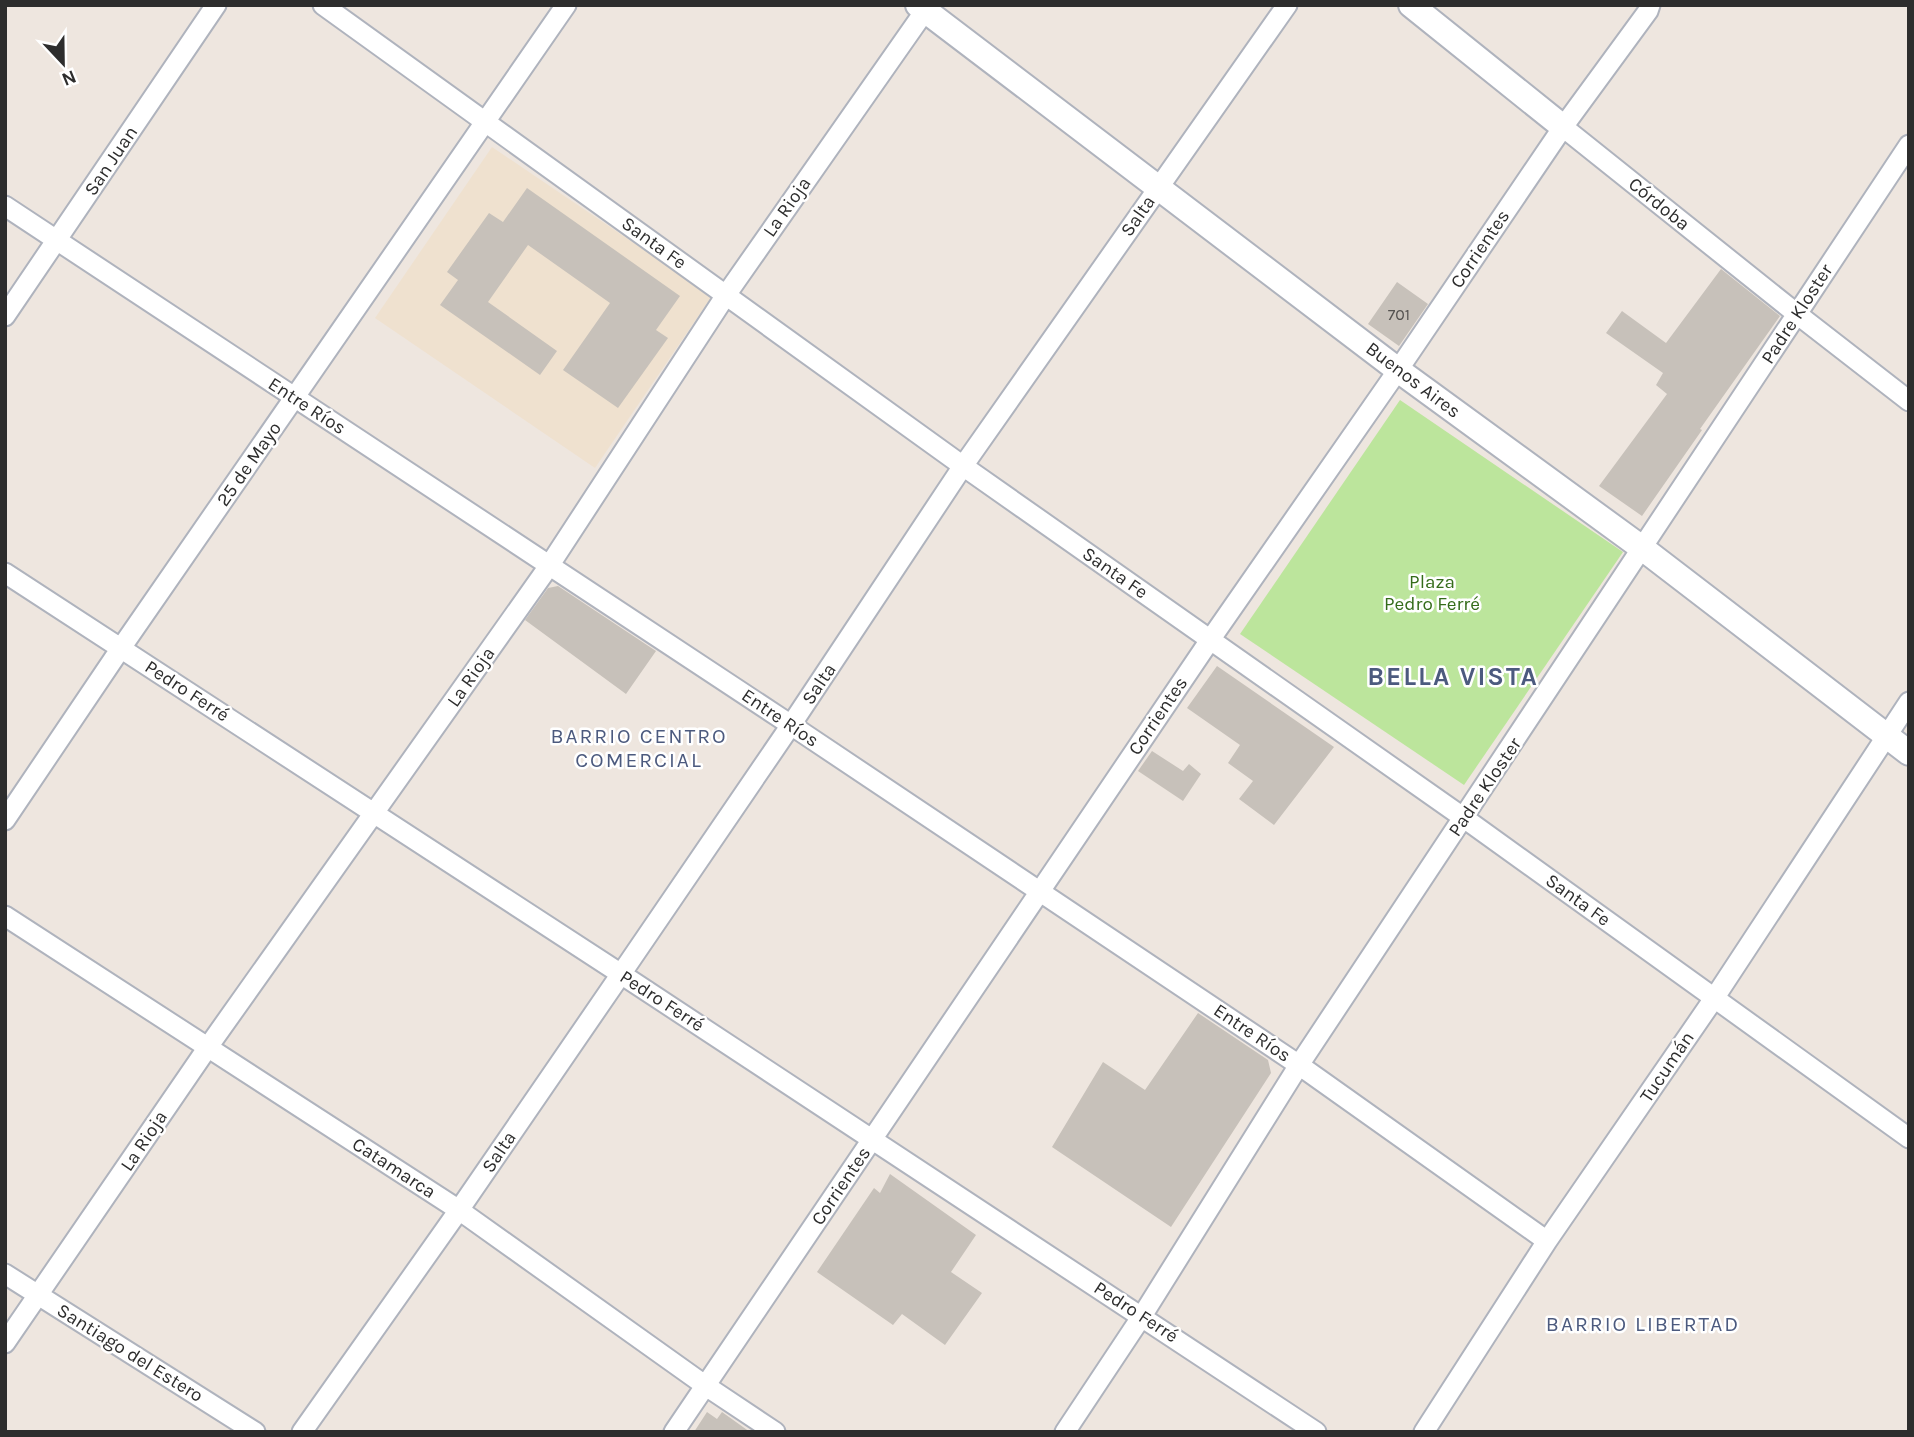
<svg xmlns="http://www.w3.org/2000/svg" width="1914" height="1437" font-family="Karla,sans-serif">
<rect width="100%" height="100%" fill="#eee6df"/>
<path fill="#efe1cf" d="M 492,147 L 712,296 L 595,468 L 375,318 Z"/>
<path fill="#bce59c" d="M 1400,400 L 1623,552 L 1464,785 L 1240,634 Z"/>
<path fill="#c7c1ba" d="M 527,188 L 680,296 L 656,330 L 668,338 L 618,408 L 563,370 L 610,303 L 528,245 L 488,302 L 557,351 L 540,375 L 440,305 L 458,280 L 447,272 L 489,213 L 503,222 Z
M 1721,269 L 1780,316 L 1700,429 L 1702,430 L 1642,516 L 1599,486 L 1667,394 L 1656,385 L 1663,373 L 1606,333 L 1622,311 L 1666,343 Z
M 1397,282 L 1428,304 L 1399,346 L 1368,324 Z
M 558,586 L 656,651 L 626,694 L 525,620 L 548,588 Z
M 1217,666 L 1334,747 L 1274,825 L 1239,799 L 1253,781 L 1228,763 L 1240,745 L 1187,708 Z
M 1152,751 L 1183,771 L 1189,764 L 1201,774 L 1183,801 L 1138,771 Z
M 1198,1013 L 1268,1060 L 1271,1073 L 1171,1227 L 1052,1147 L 1103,1062 L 1145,1090 Z
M 890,1174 L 976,1235 L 951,1272 L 982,1293 L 945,1345 L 902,1314 L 893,1325 L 817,1272 L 874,1188 L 880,1193 Z
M 707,1412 L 717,1419 L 722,1412 L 750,1432 L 694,1432 Z"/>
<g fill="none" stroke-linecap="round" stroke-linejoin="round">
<g stroke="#afb3bd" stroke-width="23">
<path id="minor" d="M 323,5 L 963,466 L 1464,818 L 1909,1138
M 1563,127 L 1797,314 L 1909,401
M 5,206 L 791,725 L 1299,1065 L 1547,1241
M 5,316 L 216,5
M 5,573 L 621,974 L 1316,1432
M 5,820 L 121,648 L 566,5
M 5,916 L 459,1210 L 706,1386 L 775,1432
M 5,1274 L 255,1432
M 5,1343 L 208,1047 L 549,566 L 726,295 L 929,5
M 302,1432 L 459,1210 L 621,974 L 791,725 L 963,466 L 1287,5
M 674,1432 L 1210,640 L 1398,370 L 1563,127 L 1648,11 L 1650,5
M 1065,1432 L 1142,1316 L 1299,1065 L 1909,145
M 1424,1432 L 1547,1241 L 1715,997 L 1909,702"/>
</g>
<g stroke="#afb3bd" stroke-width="28">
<path id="tertiary" d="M 918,5 L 1398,370 L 1642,548 L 1909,753
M 1411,5 L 1563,127"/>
</g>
<use href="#minor" stroke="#fff" stroke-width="19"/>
<use href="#tertiary" stroke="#fff" stroke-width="24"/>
</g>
<g text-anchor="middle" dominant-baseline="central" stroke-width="5" stroke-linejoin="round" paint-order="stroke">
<g font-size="16" fill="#545250">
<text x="1399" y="314">701</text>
</g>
<g font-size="19" fill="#2d2d2d" stroke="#fff">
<text transform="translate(111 161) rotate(-56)">San Juan</text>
<text transform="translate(1659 204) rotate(39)">Córdoba</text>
<text transform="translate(787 207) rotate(-55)">La Rioja</text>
<text transform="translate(1138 216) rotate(-55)">Salta</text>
<text transform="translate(654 243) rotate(36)">Santa Fe</text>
<text transform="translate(1480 249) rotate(-56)">Corrientes</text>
<text transform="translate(1797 314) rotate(-57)">Padre Kloster</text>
<text transform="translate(1413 380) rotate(37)">Buenos Aires</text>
<text transform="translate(307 406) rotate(33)">Entre Ríos</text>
<text transform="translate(249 464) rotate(-55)">25 de Mayo</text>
<text transform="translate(1115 573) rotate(35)">Santa Fe</text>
<text transform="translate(471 677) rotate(-55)">La Rioja</text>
<text transform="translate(819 684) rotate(-56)">Salta</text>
<text transform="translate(187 691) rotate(33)">Pedro Ferré</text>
<text transform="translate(1158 716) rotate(-56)">Corrientes</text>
<text transform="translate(780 718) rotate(34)">Entre Ríos</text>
<text transform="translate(1485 787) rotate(-56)">Padre Kloster</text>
<text transform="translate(1578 900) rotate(36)">Santa Fe</text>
<text transform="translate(662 1001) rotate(33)">Pedro Ferré</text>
<text transform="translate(1252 1033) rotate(34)">Entre Ríos</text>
<text transform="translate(1667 1067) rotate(-56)">Tucumán</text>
<text transform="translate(144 1141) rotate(-56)">La Rioja</text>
<text transform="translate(499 1152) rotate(-56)">Salta</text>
<text transform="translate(394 1168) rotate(33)">Catamarca</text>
<text transform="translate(841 1186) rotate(-56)">Corrientes</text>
<text transform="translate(1136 1312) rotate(33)">Pedro Ferré</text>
<text transform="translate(130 1353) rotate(32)">Santiago del Estero</text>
</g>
<g font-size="19" fill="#346c1a" stroke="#fff">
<text x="1432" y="582">Plaza<tspan x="1432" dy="22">Pedro Ferré</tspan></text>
</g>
<g font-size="21" letter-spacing="2" fill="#4c5a7e" stroke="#fff">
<text x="639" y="736">BARRIO CENTRO<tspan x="639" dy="24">COMERCIAL</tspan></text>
<text x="1643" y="1324">BARRIO LIBERTAD</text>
</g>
<g font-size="26" font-weight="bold" letter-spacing="2" fill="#4c5a7e" stroke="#fff">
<text x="1453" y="676">BELLA VISTA</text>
</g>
</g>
<rect width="1914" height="1437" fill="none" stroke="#2d2d2d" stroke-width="14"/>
<g transform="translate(63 63) rotate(158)" stroke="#ffffff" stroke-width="5" paint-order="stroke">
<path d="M0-5L12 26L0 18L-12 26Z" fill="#2d2d2d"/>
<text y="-10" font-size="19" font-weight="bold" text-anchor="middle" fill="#2d2d2d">N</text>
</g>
</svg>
